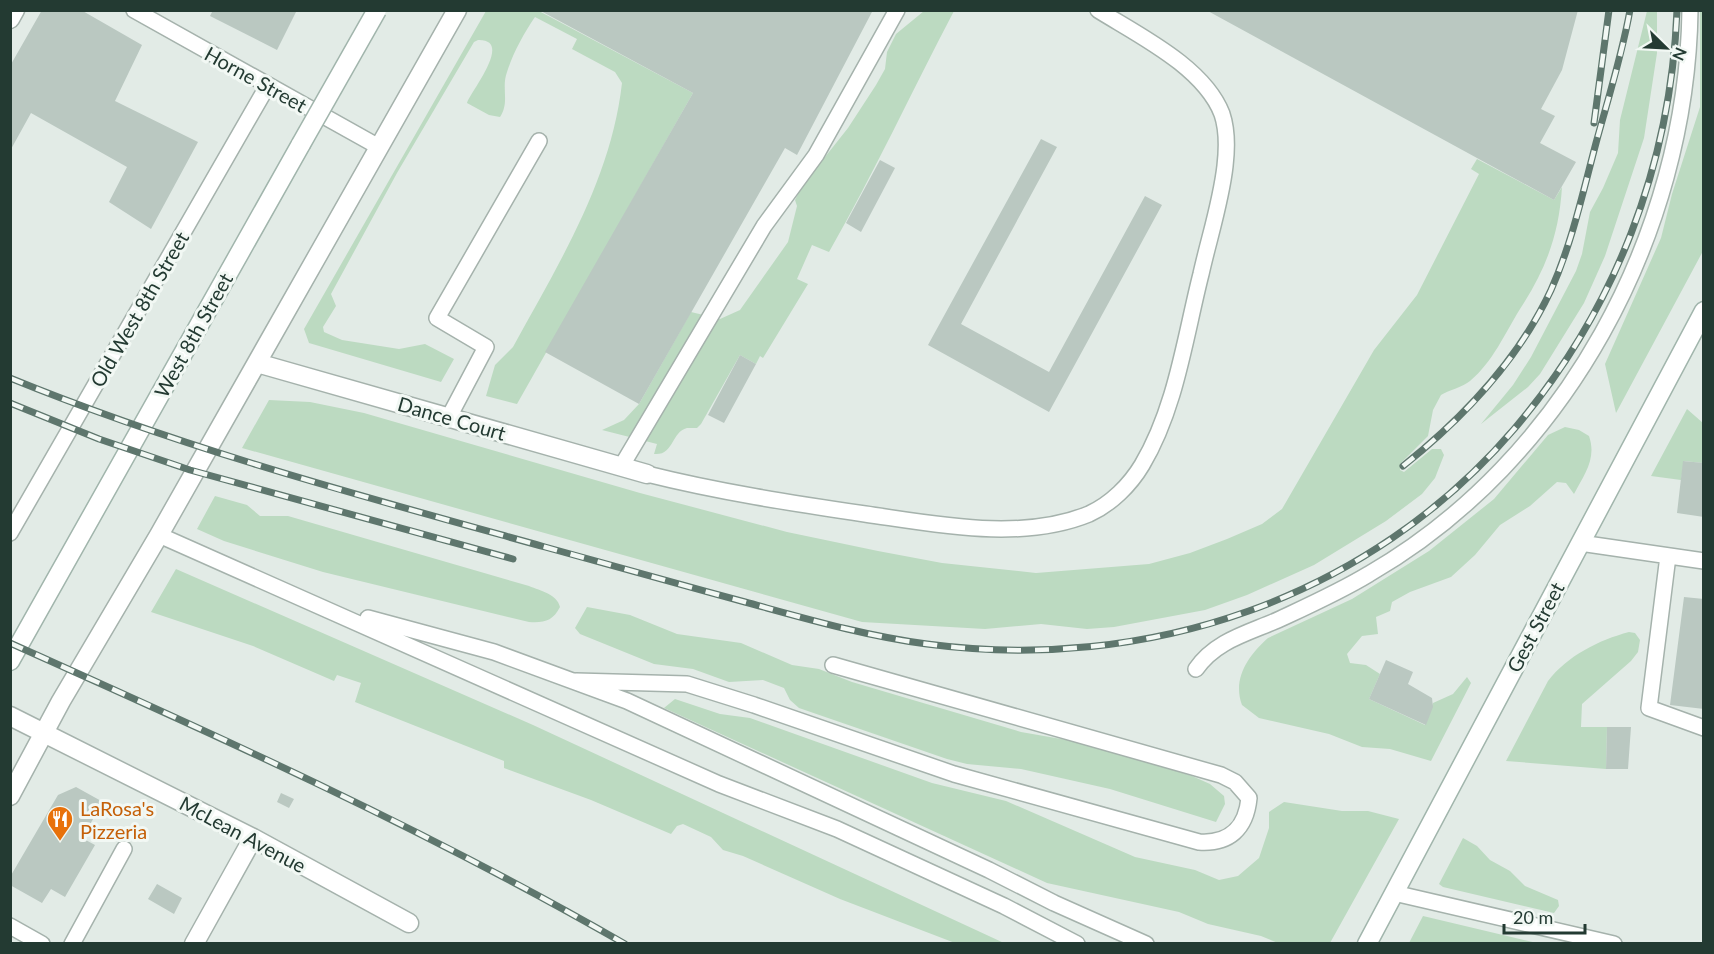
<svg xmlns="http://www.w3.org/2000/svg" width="1714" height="954" font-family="Lato,sans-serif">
<rect width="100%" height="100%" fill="#e2ebe6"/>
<path fill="#bcdac1" d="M 486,11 L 539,11 L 693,93 L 517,404 L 486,396 L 495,365 L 513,347 C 559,263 611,180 622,83 L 615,72 L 572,49 L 577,39 L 535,17 C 524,33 513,53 507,72 C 501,88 510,102 500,117 L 489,115 L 467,103 C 471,91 514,39 478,40 L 474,42 L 397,173 L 331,294 L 336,306 L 323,327 L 324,332 L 342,340 L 399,349 L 425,344 L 454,359 L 441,382 L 309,343 L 304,329 Z
M 924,11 L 954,11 C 912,91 874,173 829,252 L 812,245 L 797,279 L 808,284 L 763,358 L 760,356 L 756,364 L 740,355 L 701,424 L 697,428 C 694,428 690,428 687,428 C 671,432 674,456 654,454 L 657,444 L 602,430 L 624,420 L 639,404 L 691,312 L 720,319 L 740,310 L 788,242 L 797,206 L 795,200 L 802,186 L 848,128 L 876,85 L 885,69 L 887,52 L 896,34 Z
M 1647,11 L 1657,11 L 1657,53 L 1644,138 L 1605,256 L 1584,303 L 1540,374 L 1528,387 L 1481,424 L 1513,385 L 1531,357 L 1576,271 L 1582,254 L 1590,212 L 1603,188 L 1618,153 L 1620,120 Z
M 1700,11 L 1704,11 L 1703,251 L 1616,413 L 1605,364 L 1661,238 L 1672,194 L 1700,107 Z
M 1477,159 L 1554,200 L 1562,187 C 1559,235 1546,269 1520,309 C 1505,333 1493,362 1470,381 C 1463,387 1449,390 1441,395 L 1433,410 L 1428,436 L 1400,464 L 1400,470 L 1404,472 L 1432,449 L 1441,449 L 1444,455 L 1435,478 L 1422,494 L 1386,521 L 1314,565 L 1247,595 L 1205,610 L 1114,627 L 1087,629 L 1041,624 L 985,629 L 862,622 L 242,448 L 269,400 L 310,402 L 364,413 L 640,493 L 787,532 L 878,551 L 942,563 L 1036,573 L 1149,564 L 1190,553 L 1227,539 L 1262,524 L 1282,509 L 1374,350 L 1417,295 L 1479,174 L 1471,169 Z
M 1687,409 L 1703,423 L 1703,463 L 1684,461 L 1681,480 L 1651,476 Z
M 1565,427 L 1579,430 L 1589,436 C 1597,459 1584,475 1574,494 L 1566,483 L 1557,482 L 1530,506 L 1500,525 L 1475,555 L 1451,577 L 1410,592 L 1392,602 L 1390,611 L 1376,617 L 1378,634 L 1362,636 L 1347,654 L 1350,663 L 1366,665 L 1380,674 L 1369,699 L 1425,725 L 1433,703 L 1453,694 L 1467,677 L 1471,683 L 1431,761 L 1390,749 L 1362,747 L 1329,734 L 1259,718 L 1242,705 C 1232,678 1249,655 1268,638 L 1352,599 L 1429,551 L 1494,499 L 1548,435 Z
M 215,496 L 247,505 L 260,516 L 288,516 L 529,586 C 541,591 557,594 560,607 C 553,621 544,623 529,622 L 323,572 L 224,541 L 197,529 Z
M 176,569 L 533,725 L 1004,943 L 955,943 L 840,899 L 743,856 L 723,850 L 711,837 L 683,824 L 677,826 L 671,834 L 591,800 L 504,768 L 504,761 L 355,702 L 361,683 L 337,675 L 334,681 L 253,646 L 151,612 Z
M 587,607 L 630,615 L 677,634 L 741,643 L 792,665 L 819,669 L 852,682 L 1021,732 L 1090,744 L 1192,776 L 1210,784 L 1224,796 L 1225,804 L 1216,822 L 1110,789 L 1021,769 L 967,764 L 947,759 L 799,708 L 790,700 L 784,688 L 763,680 L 729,682 L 693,669 L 654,664 L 580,634 L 575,628 Z
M 1629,632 L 1635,633 L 1640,640 L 1638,652 L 1631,661 L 1582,704 L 1581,727 L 1607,727 L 1606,769 L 1506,761 L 1548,681 C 1567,656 1599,640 1629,632 Z
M 675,699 L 720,714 L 750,718 L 932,783 L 1006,801 L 1135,857 L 1195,870 L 1219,880 L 1238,876 L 1259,858 L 1269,828 L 1269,812 L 1284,802 L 1342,811 L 1368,811 L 1399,819 L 1330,943 L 1278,943 L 1261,936 L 1208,924 L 1179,912 L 1047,883 L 664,708 Z
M 1463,838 L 1477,846 L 1490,860 L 1510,871 L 1525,886 L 1558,900 L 1559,906 L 1554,913 L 1443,887 L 1439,884 Z
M 1423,916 L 1537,943 L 1409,943 Z"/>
<path fill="#bac8c1" d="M 42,10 L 81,10 L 142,45 L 115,101 L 198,142 L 151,229 L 109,202 L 127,167 L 31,113 L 10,151 L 10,66 Z
M 213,10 L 297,10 L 277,50 L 210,16 Z
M 539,10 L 873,10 L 797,155 L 785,148 L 639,404 L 545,352 L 693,93 Z
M 1206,10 L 1578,10 L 1562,70 L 1541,109 L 1555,116 L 1540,143 L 1576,162 L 1554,200 Z
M 1041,139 L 1057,147 L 961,324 L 1049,372 L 1145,196 L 1162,205 L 1049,412 L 928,345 Z
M 880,160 L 895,168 L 861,232 L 846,223 Z
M 740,355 L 756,364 L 724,423 L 708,415 Z
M 1683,461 L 1704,463 L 1704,517 L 1677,513 Z
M 1684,597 L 1704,599 L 1704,709 L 1670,705 Z
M 1386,660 L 1413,672 L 1408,684 L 1432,698 L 1433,707 L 1426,725 L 1369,699 Z
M 1607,727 L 1631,727 L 1628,769 L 1606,769 Z
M 76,787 L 103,802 L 82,838 L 95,845 L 65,897 L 51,889 L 42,903 L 10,885 L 10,877 L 58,795 Z
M 281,793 L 294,799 L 289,808 L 277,802 Z
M 157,884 L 182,898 L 174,914 L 148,899 Z"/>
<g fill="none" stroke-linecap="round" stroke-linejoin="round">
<g stroke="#a5b2ac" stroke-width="18">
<path id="lane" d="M 134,10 L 379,147
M 449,417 L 486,347 L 437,318 L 539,141
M 621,467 L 764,226 L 816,155 L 897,10
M 647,474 C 719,492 791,503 865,514 C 935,524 1021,542 1089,514 C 1111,504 1130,485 1142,465 C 1176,408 1185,337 1201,274 C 1209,238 1221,202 1225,166 C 1227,149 1227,129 1222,114 C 1204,67 1138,35 1098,10
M 10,533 L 268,85
M 159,535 L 719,784 L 837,829 L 1004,906 L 1077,944
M 1580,543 L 1704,561
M 1668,556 L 1649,708 L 1704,728
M 368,618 L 494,652 L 627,701 L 989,870 L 1054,903 L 1146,944
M 1196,669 C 1216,640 1249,633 1280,619 C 1310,605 1341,591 1369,574 C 1565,461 1687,234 1690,10
M 576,681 L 687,684 L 754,705 L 954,774 L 1199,842 C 1229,844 1246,829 1249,798 L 1235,782 L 1221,775 L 833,665
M 1394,893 L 1614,944
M 10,926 L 42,944
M 72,944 L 124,849"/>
</g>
<g stroke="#a5b2ac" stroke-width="21">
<path id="street" d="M 10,19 L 15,10
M 257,363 L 647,474
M 10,716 L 253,838 L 409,923
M 10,796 L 61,701 L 159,535 L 457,10
M 194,944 L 253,838"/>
</g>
<g stroke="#a1b5ac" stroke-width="21">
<path id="secondary" d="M 10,661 L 301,144
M 1367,944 L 1704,311"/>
</g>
<use href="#lane" stroke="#fff" stroke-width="15"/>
<use href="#street" stroke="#fff" stroke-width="18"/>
<use href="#secondary" stroke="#fff" stroke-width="18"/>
<g stroke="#5e766d" stroke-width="7">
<path id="rail" d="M 1594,123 L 1609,10
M 10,378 C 184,449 365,497 545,547 C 611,565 678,584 745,602 C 804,618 865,636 927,644 C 1147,673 1369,599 1515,428 C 1615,310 1671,165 1677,10
M 10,403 L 99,439 L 190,470 L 513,559
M 1403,466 C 1463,418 1518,361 1551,290 C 1572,243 1583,192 1596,143 C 1608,99 1622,55 1630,10
M 10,643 C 218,736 427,830 625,944"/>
</g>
<use href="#rail" stroke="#f2f8f4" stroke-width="4.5" stroke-dasharray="14" stroke-linecap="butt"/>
<g stroke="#a1b5ac" stroke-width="21" stroke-linecap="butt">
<path id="secondary-bridge" d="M 301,144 L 377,10"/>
</g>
<use href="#secondary-bridge" stroke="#fff" stroke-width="18"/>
</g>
<defs>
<g id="restaurant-pin" transform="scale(1.35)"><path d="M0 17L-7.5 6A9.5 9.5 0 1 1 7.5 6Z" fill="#e8710a" stroke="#f2f8f4"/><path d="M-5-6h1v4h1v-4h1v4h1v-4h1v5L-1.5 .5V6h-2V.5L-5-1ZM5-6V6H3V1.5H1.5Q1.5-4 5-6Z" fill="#fff"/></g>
</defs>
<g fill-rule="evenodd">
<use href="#restaurant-pin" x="60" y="819"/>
</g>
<g text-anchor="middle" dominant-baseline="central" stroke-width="6" stroke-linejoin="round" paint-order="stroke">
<g font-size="20" fill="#233a32" stroke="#f2f8f4">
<text transform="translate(256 79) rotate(29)">Horne Street</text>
<text transform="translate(139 309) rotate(-60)">Old West 8th Street</text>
<text transform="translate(193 335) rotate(-61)">West 8th Street</text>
<text transform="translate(452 418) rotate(16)">Dance Court</text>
<text transform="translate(1535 627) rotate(-62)">Gest Street</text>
<text transform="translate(243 834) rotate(28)">McLean Avenue</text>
</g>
<g font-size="20" fill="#c56008" stroke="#f2f8f4" text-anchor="start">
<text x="80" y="808">LaRosa's<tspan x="80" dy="23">Pizzeria</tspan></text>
</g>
</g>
<rect width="1714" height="954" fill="none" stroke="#233a32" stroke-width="24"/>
<g transform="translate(1666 48) rotate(114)" stroke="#f2f8f4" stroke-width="4.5" paint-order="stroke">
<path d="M0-4.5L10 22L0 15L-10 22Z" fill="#233a32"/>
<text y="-9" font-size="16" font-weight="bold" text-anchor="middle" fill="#233a32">N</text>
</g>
<path d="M1504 924v9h81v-9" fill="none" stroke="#233a32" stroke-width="3"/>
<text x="1513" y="924" font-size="18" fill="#233a32" stroke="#f2f8f4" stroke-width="4.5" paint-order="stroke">20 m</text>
</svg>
